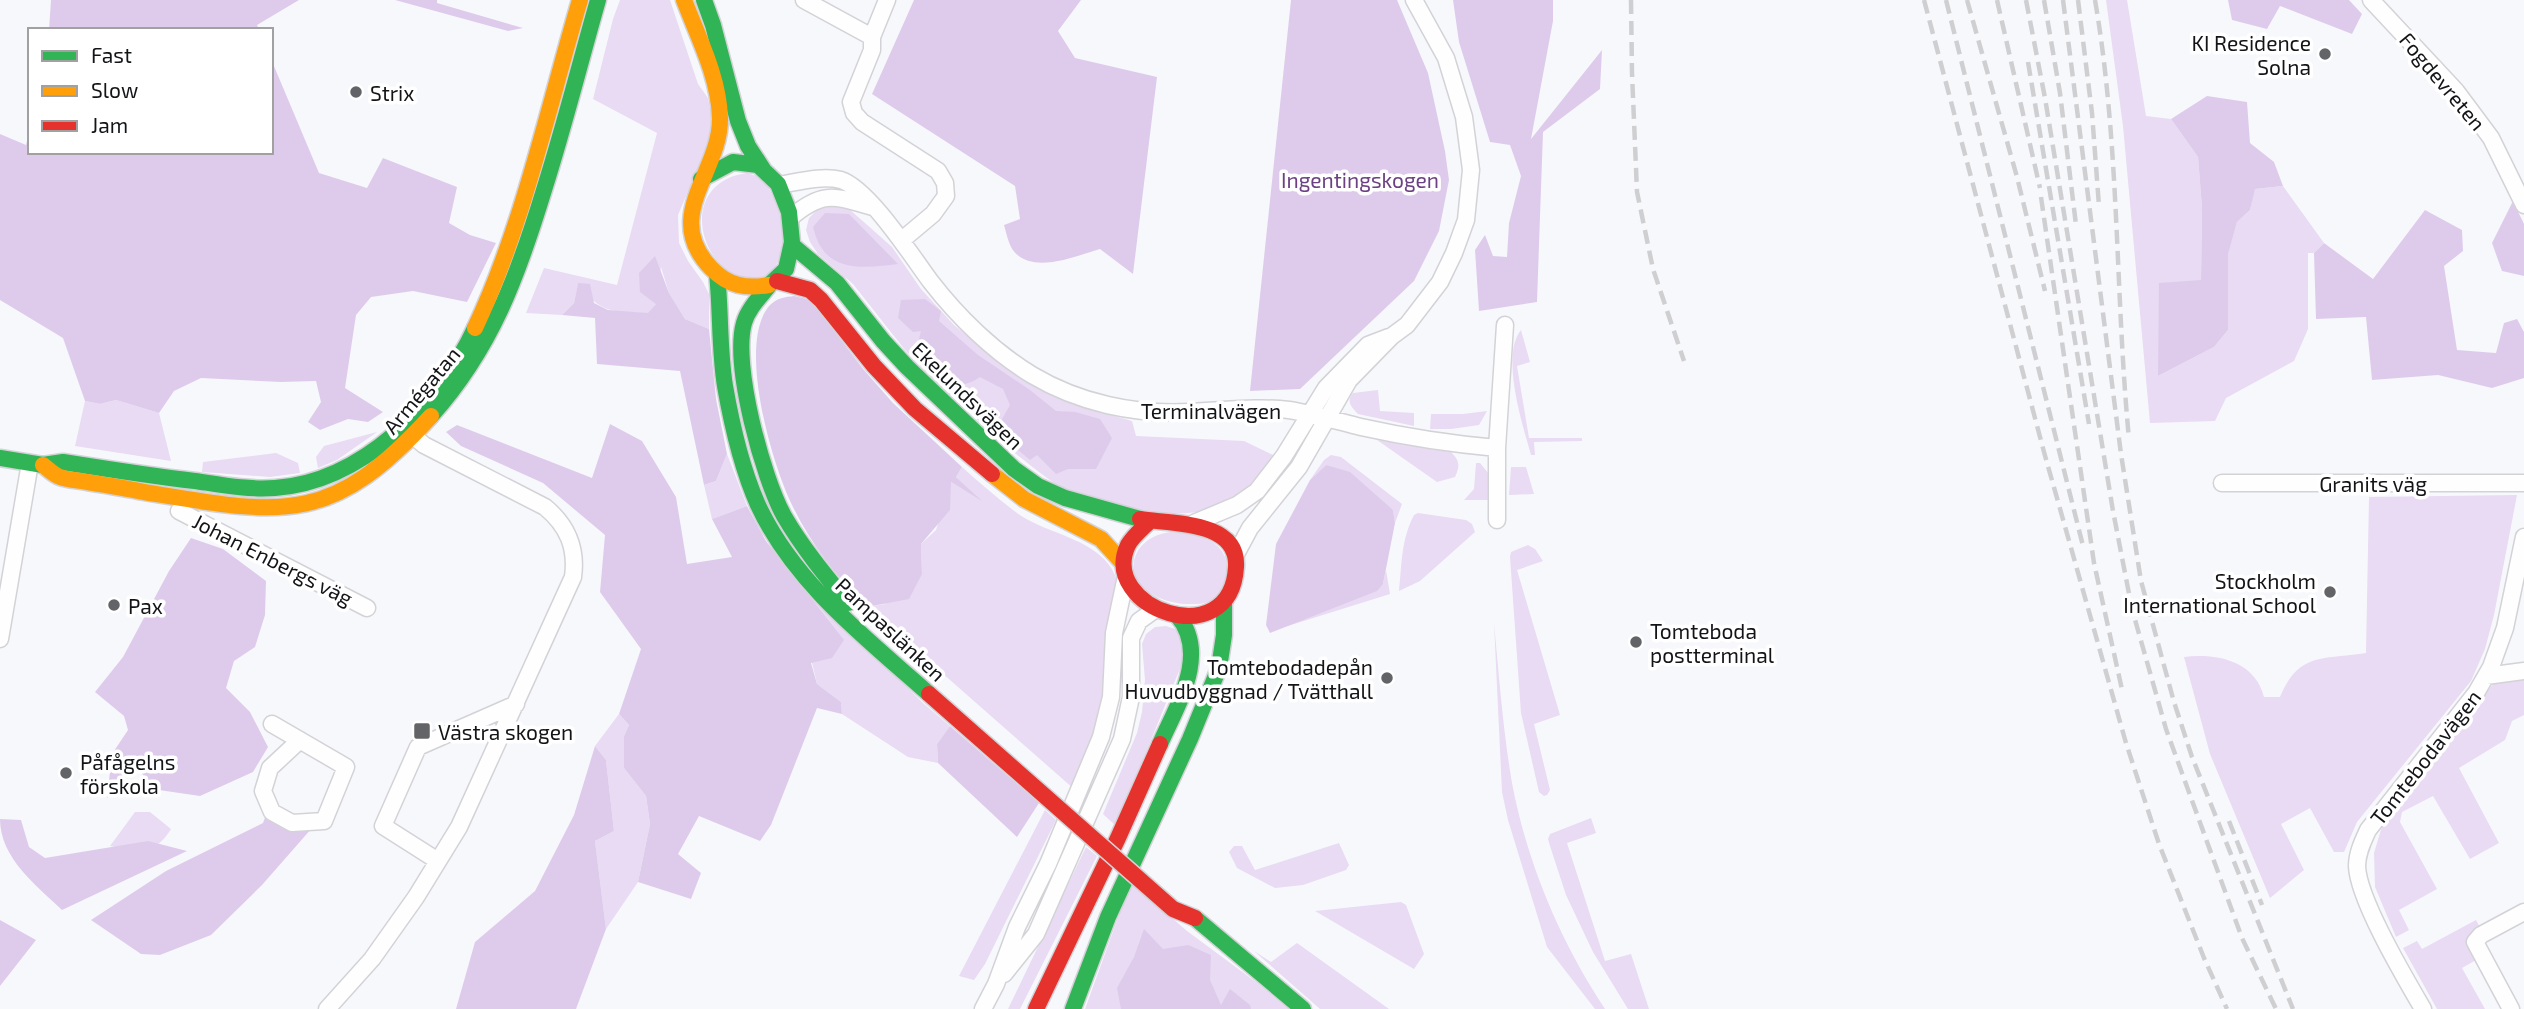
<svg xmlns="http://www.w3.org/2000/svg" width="2524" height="1009" font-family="'Exo 2',sans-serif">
<rect width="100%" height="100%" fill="#f7f8fc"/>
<path fill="#e8dbf3" d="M 620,0 L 670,0 L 698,84 L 708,98 L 712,119 L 710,140 L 678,215 L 679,243 L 688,261 L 703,282 L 709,294 L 709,329 L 685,319 L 669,293 L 661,267 L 656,304 L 648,314 C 610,310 603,315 578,284 L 574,303 L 562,315 L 526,313 L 544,268 L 617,285 L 657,133 L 593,99 L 613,19 Z
M 2106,0 L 2127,0 L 2146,116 L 2171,119 L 2198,157 L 2202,208 L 2201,280 L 2158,376 L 2214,347 L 2228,330 L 2227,254 L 2237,222 L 2250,210 L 2254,189 L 2283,186 L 2324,243 L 2314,253 L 2308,253 L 2308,329 L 2294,361 L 2226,398 L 2215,421 L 2150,423 L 2123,126 Z
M 747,173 L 763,178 C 776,199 787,225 782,252 C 780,260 773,269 769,277 L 744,281 C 735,275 723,270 717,261 C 690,226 699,179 747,173 Z
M 830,206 L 849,209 L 865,223 L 892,247 L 921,289 L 954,325 L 1003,365 L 1035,387 L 1072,404 L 1132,421 L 1136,436 L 1244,441 L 1275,456 C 1266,468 1257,484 1245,494 C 1207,526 1121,513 1079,496 C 1055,487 1036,469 1016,454 C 998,439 973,423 966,400 L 948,394 L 905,350 L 853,284 L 818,254 L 810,242 L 806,230 L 809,218 L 817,210 Z
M 1521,330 L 1530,362 L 1517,366 L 1529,438 L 1582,438 L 1582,441 L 1534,442 L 1535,455 L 1531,455 C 1523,426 1500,356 1521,330 Z
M 1378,390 L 1380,411 L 1414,413 L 1414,426 L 1358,414 C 1351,407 1346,401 1353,393 Z
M 116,400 L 159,413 L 171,461 L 75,446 L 85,401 L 100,404 Z
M 1487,411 L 1479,425 L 1451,429 L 1430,429 L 1431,414 L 1463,414 Z
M 377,432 L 337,460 L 318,468 L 316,457 L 324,446 Z
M 1377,440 L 1451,452 C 1460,461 1460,466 1455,477 L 1437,482 Z
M 276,453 L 298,463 L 300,473 L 270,477 L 202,472 L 203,462 Z
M 727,454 L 747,506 L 712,519 L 704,485 L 716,481 Z
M 1331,455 L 1341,457 L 1402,504 L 1395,523 L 1393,510 L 1326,465 L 1310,480 L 1324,460 Z
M 1476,463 L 1480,463 L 1493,479 L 1494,500 L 1464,500 L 1474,489 Z
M 962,467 C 980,483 998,499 1017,513 C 1050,537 1105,538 1118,583 L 1101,721 L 1074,789 L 867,607 L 885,604 L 922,574 L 921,544 L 936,530 L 951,482 L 978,498 L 956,477 Z
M 1511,467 L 1526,467 L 1534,494 L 1509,495 Z
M 2517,495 L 2494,615 L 2485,649 L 2471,681 L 2357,822 L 2344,852 L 2334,852 L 2310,808 L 2281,824 L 2304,870 L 2270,898 L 2210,754 L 2184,657 C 2217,653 2255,661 2264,697 L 2280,697 C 2299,651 2324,660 2366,653 L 2369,497 Z
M 1418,513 L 1466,520 L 1472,524 L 1475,532 L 1420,581 L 1399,591 C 1402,563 1401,540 1414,515 Z
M 1171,532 C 1189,533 1217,536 1225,557 C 1228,564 1227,577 1228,585 C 1223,590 1218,597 1212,600 C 1204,605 1194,604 1185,604 C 1168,603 1141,594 1135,576 C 1128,551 1149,534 1171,532 Z
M 1528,545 L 1535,549 L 1543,561 L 1517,570 L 1560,715 L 1534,724 L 1550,790 L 1547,795 L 1544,796 L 1539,792 L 1521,713 L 1510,557 L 1511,552 Z
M 1386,570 L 1390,594 L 1278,629 L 1383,584 Z
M 791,573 L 923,703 L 950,726 L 937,744 L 938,763 L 908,757 L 842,714 L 841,702 L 817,684 Z
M 1494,623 C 1499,676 1503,730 1512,783 C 1527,863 1560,941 1605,1009 L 1595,1009 L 1547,947 L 1508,820 L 1502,792 Z
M 1166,626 L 1178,630 L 1188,649 L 1116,826 L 1103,814 L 1137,733 L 1142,712 L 1145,680 L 1142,644 L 1146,634 L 1155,627 Z
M 2524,679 L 2524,715 L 2512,721 L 2505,740 L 2459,768 L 2499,843 L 2470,859 L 2433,796 L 2402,812 L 2400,822 L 2437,889 L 2399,910 L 2409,930 L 2396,937 L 2375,887 L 2374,853 L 2383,823 L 2493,684 Z
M 619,714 L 629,725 L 624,736 L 624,768 L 646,796 L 650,824 L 638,882 L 606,929 L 595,841 L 614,831 L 606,760 L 595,746 Z
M 1045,810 L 1056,820 L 985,964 L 974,980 L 959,976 Z
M 135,812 L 150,812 L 171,829 C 154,857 138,850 110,846 Z
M 1591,818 L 1596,833 L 1567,843 L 1605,961 L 1631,954 L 1649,1009 L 1628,1009 L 1593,952 L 1566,895 L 1550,846 L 1548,839 L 1550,834 Z
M 1339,843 L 1349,865 L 1346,870 L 1303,885 L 1275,888 L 1237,868 L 1229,852 L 1234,846 L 1242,846 L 1255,870 Z
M 1086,847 L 1097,856 L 1020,1009 L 1008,1009 Z
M 1131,882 L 1187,931 L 1256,982 L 1289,1009 L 1085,1009 Z
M 1401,902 L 1406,905 L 1424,954 L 1414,969 L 1315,911 Z
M 2476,920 L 2482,931 L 2466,941 L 2476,960 L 2462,968 L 2485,1009 L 2437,1009 L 2403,948 L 2417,941 L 2422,949 Z
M 1297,943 L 1389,1009 L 1320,1009 L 1254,951 L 1271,962 Z"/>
<path fill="#decbec" d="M 51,0 L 299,0 L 257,25 L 259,30 L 49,30 Z
M 395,0 L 437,0 L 437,3 L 523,28 L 508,31 Z
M 914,0 L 1081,0 L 1058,31 L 1075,58 L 1157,77 L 1133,274 L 1100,249 C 1076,256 1028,277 1011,247 C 1008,241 1006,232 1004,225 L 1020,219 L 1015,186 L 872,94 Z
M 1291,0 L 1397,0 L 1428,73 L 1445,151 L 1449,180 L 1439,231 L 1414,281 L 1300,389 L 1250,391 Z
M 1453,0 L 1553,0 L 1553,21 L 1531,139 L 1602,50 L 1600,89 L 1543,132 L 1537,302 L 1479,311 L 1475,250 L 1485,235 L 1493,256 L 1507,257 L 1509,223 L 1521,176 L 1510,145 L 1490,142 L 1459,42 Z
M 2228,0 L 2349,0 L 2362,14 L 2352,34 L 2280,6 L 2267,29 L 2232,20 Z
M 271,59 L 319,173 L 367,188 L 383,158 L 457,187 L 449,223 L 470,235 L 496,243 L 467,302 L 413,291 L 371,297 L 356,315 L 345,388 L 383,412 L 368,422 L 348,419 L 320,430 L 308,422 L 321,402 L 316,381 L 281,382 L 201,378 L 174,391 L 159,413 L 116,400 L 100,404 L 85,401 L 63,338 L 0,300 L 0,134 L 26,145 L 30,128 L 30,152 L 271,152 Z
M 2207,96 L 2247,102 L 2250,143 L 2274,162 L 2283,186 L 2255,189 L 2250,210 L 2237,222 L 2228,254 L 2228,330 L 2214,347 L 2158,376 L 2159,283 L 2201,280 L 2202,208 L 2198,157 L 2171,119 Z
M 2513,201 L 2524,224 L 2524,276 L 2502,271 L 2492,243 Z
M 2425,210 L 2462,230 L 2463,251 L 2444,266 L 2457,350 L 2496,353 L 2504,323 L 2517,319 L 2524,332 L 2524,378 L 2492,388 L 2438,375 L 2372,380 L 2366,317 L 2316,319 L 2314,253 L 2324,243 L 2373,279 Z
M 825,213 L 849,214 L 898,264 C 872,267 837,273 821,247 C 817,242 815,233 813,227 Z
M 655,256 L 669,293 L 685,319 L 709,329 L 716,399 L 727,454 L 716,481 L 704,485 L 680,371 L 597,364 L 595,318 L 562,315 L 574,303 L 578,283 L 590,284 L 594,303 L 608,310 L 648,313 L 656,304 L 640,292 L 639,273 Z
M 794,296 L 807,299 L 818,310 L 864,370 L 893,403 L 962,467 L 956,477 L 982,501 L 951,482 L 950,510 L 921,544 L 922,574 L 909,599 L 867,607 C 836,577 811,544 792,505 C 772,464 736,342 770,305 C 777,298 785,297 794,296 Z
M 925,299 L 941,311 L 939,321 L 978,355 L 1030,390 L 1056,411 L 1075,412 L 1100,419 L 1112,438 L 1096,469 L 1068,469 L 1056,474 L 1037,455 L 1030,460 L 1011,444 L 998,426 L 1010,405 L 1003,389 L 980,377 C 950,398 932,371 917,347 L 921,331 L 913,332 L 898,318 L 901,300 Z
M 610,424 L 642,441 L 676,497 L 687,564 L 732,557 L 712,519 L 747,506 L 766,541 L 844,640 L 832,658 L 811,663 L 817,684 L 841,702 L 842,714 L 817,708 L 771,825 L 760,841 L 699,816 L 678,854 L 701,873 L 691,899 L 638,882 L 650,824 L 646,796 L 624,768 L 624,736 L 629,725 L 619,714 L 641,649 L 600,592 L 605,535 L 543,483 L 461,446 L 446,432 L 457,425 L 592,478 Z
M 1326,465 L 1350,472 L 1393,510 L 1395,523 L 1383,584 L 1377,591 L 1270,633 L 1266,625 L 1276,544 L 1310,480 Z
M 191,538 L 223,549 L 266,581 L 265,615 L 255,647 L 234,661 L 226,688 L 250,712 L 268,747 L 253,772 L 200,796 L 152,789 L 136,764 L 107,798 L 112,754 L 128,730 L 124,716 L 95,692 L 123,657 L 169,571 Z
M 950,726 L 1039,803 L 1017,837 L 938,763 L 937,744 Z
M 595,746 L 606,760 L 614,831 L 595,841 L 606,929 L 576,1009 L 456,1009 L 475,942 L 535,891 L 574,815 Z
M 266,815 L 282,828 L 312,828 L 262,885 L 211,935 L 160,955 L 141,954 L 91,920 L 166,871 L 263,823 Z
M 0,819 L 21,820 L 29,847 L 45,858 L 148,841 L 187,851 L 62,910 C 36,885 0,858 0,819 Z
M 0,920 L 36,940 L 0,986 Z
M 1144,929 L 1163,949 L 1188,945 L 1211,955 L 1210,980 L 1221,1005 L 1230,989 L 1250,1005 L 1251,1009 L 1121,1009 L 1117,988 L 1134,957 Z"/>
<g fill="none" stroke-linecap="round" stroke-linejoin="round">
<g stroke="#d3d3d7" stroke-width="19">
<path id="street" d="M 804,0 L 872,37
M 887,0 L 872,37 L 872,50 L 851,102 L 854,113 L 862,122 L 938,171 L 945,183 L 946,196 L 933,214 L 902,240
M 2371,0 L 2456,91 L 2491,138 L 2524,205
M 779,185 C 798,182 822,175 841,180 C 869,189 913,258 931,282 C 958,317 994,352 1032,375 C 1079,403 1135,415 1189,412 C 1222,411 1256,406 1289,410 C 1314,414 1337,421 1361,427 C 1406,437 1452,444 1497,448
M 790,218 C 823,190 834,196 873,207
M 2222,483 L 2524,483
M 179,511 L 367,608
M 1497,520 L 1497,448 L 1505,325
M 1194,523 L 1237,505 L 1257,491 L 1284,456 L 1326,388 L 1368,345 L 1389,337
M 1235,556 L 1250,528 L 1299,467 L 1349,380 L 1392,336 L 1407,325 L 1440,282 L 1454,253 L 1466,220 L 1471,170 L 1464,117 L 1446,58 L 1414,0
M 0,639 L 30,463
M 2486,676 L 2524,671
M 272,724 L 346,767 L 324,821 L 292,823 L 272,812 L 263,791 L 270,768 L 300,740
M 438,861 L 383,826 L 418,747 L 516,704
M 1004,974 L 1036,934 L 1122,739 L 1131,697 L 1131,638 L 1139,621 L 1156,609
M 327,1009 L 372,959 L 416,897 L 459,827 L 573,577 C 577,548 568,526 545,507 L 424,445 L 406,430
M 983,1009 L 996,984 L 1017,927 L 1048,864 L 1101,737 L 1111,697 L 1114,633 L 1125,581
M 2423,1009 C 2405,978 2358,899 2357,866 C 2357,853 2363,841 2368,830 L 2476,693 L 2491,667 L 2505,628 L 2524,537
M 2511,1009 L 2475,942 L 2481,935 L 2524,912"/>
</g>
<g stroke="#d3d3d7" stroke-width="19">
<path id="fast" d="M 704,0 L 713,25 L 738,121 L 748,146 L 763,169
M 701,179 L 733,162 L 758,165 L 778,184 L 789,212 L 792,242 L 786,269 L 769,285
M 792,245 L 837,283 L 883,341 L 907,367 L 1014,469 L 1038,486 L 1065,498 L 1140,519
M 717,274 C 721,311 719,349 725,386 C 732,426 741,467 758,505 C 794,583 866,638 929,694
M 768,287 C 759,298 748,309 744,323 C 732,365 763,478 784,516 C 802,547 825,575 848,603
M 431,416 C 492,348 518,275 544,190 C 564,127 580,63 598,0
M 0,458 L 43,465 L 63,462 C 107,469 151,476 195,481 C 222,485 248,490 275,488 C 362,482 440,404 475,328
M 1160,744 C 1177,705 1210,654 1177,615
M 1195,918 L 1303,1009
M 1073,1009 L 1108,917 L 1190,739 L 1219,668 L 1224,635 L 1224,604"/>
</g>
<g stroke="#d3d3d7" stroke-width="19">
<path id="slow" d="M 684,0 C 698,37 719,77 720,118 C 721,172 661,216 711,268 C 728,286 746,289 769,285
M 475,328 C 523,226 548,108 580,0
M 43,465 C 48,469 54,475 60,477 C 68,480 78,480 87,482 C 106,485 125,488 144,492 C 283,515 330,527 431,416
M 992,474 L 1024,499 L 1101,539 L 1123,563"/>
</g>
<g stroke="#d3d3d7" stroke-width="19">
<path id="jam" d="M 777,281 L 810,290 L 821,300 L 874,366 L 915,409 L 992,474
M 1140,519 C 1170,524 1239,520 1236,567 C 1231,656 1098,608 1128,545 C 1133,536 1143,528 1150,521
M 1036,1009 L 1118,838 L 1160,744"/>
</g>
<use href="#street" stroke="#fefeff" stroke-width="16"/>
<use href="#fast" stroke="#30b455" stroke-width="16"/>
<use href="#slow" stroke="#ff9f0a" stroke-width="16"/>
<use href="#jam" stroke="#e5322d" stroke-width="16"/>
<path stroke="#cfcfd1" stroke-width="4.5" stroke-dasharray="14 7" stroke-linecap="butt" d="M 1631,0 L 1632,73 L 1637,192 L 1653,269 L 1684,361
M 1924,0 L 2044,452 L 2126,743 L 2159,844 L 2204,958 L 2227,1009
M 1946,0 L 2083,546
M 1967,0 L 2017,177 L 2045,291
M 1997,0 L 2040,188
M 2026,0 L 2045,98 L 2113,511 L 2132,609 L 2166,729 L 2242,938 L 2276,1009
M 2044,0 L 2060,93 L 2076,225
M 2063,0 L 2121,454 L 2141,581 L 2174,702 L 2192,757 L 2293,1009
M 2078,0 L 2092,113 L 2099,206
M 2095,0 C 2120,145 2115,294 2129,439
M 2028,62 L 2089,424
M 2041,197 L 2094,563 L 2123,694
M 2229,821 L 2262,905"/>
<g stroke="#d3d3d7" stroke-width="19" stroke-linecap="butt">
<path id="jam-bridge" d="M 929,694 L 1173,909 L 1195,918"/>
</g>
<use href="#jam-bridge" stroke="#e5322d" stroke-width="16"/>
</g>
<g fill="#636467" stroke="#fff" stroke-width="2.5">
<circle cx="2325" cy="54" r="7"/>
<circle cx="356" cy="92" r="7"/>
<circle cx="2330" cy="592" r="7"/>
<circle cx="114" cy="605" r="7"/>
<circle cx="1636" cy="642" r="7"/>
<circle cx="1387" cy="678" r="7"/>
<rect x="413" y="722" width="18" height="18" rx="3.5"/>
<circle cx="66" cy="773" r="7"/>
</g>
<g text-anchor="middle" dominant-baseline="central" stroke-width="7" stroke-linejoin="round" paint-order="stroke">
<g font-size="21" fill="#131417" stroke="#fff" text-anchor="start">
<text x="2311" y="42" text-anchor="end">KI Residence<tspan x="2311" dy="24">Solna</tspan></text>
<text x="370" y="92">Strix</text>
<text x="2316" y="580" text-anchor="end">Stockholm<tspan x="2316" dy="24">International School</tspan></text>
<text x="128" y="605">Pax</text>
<text x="1650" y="630">Tomteboda<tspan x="1650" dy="24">postterminal</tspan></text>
<text x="1373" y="666" text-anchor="end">Tomtebodadepån<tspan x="1373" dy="24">Huvudbyggnad / Tvätthall</tspan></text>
<text x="438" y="731">Västra skogen</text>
<text x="80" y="761">Påfågelns<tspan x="80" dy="24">förskola</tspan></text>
</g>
<g font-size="21" fill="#131417" stroke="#fff">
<text transform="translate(2443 81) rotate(50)">Fogdevreten</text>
<text transform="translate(421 390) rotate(-50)">Armégatan</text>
<text transform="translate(968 395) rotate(44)">Ekelundsvägen</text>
<text x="1211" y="410">Terminalvägen</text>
<text x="2373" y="483">Granits väg</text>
<text transform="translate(273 559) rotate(27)">Johan Enbergs väg</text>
<text transform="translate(891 629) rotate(43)">Pampaslänken</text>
<text transform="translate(2425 757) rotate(-52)">Tomtebodavägen</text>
</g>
<g font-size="21" fill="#6c4184" stroke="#fff">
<text x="1360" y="179">Ingentingskogen</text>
</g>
</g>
<rect x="28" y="28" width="245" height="126" fill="#ffffff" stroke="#a1a1a2" stroke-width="2"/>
<rect x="42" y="51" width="35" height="10" fill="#30b455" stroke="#a1a1a2" stroke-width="2"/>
<text x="91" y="63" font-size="21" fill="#131417">Fast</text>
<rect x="42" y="86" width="35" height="10" fill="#ff9f0a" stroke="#a1a1a2" stroke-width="2"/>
<text x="91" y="98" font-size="21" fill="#131417">Slow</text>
<rect x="42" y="121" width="35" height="10" fill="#e5322d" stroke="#a1a1a2" stroke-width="2"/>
<text x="91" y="133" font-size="21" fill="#131417">Jam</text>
</svg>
